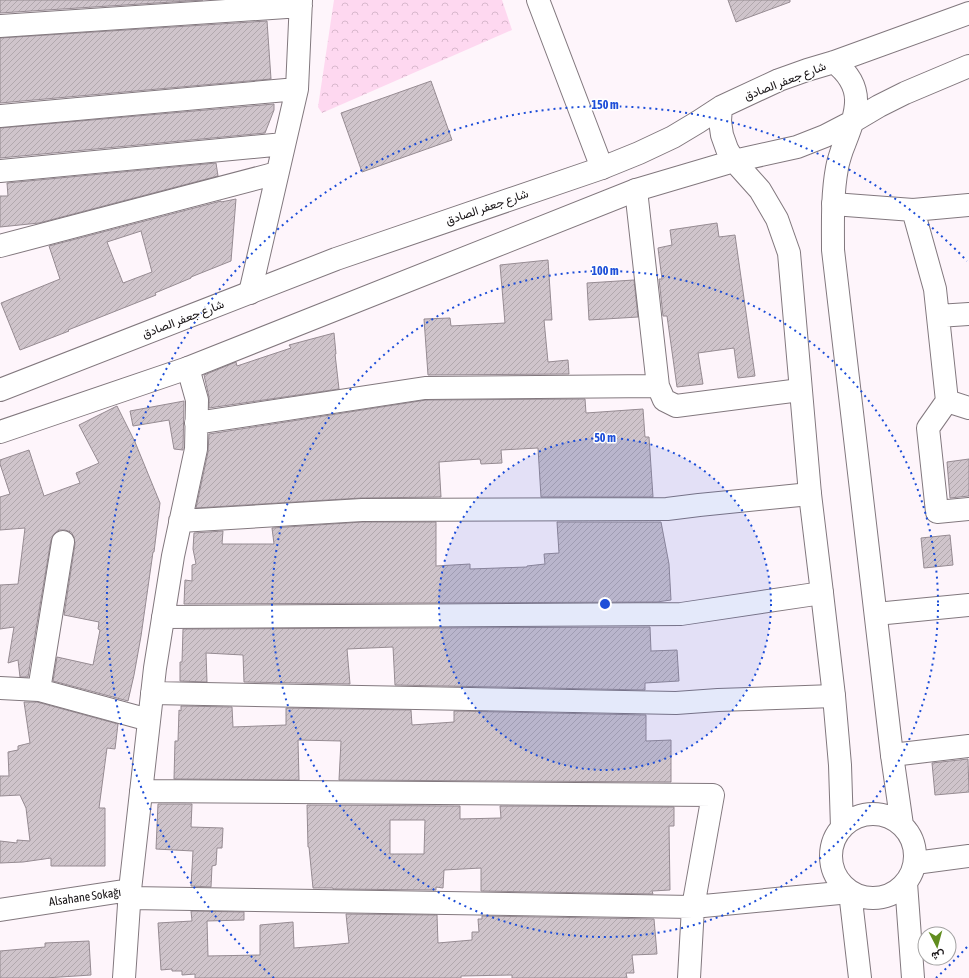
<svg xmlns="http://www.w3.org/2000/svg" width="969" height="978" font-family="'Asap Condensed',Vazirmatn,sans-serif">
<defs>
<pattern id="park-crowns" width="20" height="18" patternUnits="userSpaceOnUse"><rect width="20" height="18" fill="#fed8f0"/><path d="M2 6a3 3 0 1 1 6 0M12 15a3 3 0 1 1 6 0" fill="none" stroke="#d9b8cd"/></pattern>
<pattern id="building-hatch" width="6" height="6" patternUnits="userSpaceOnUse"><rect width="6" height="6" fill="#cfc4cb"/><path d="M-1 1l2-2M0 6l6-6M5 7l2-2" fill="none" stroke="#b1a8ad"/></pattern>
</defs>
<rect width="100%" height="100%" fill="#fef5fb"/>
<path fill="url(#park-crowns)" d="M 334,0 L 502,0 L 512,30 L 322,113 L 318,107 Z"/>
<path fill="url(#building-hatch)" stroke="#968b92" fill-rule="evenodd" d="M 0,0 L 203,0 L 0,13 Z
M 728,0 L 790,0 L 790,2 L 736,22 Z
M 267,21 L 271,79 L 0,103 L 0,38 Z
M 431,81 L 452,140 L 362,172 L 341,113 Z
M 274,104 L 274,110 L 265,133 L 0,158 L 0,128 Z
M 216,163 L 218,176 L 39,223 L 0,227 L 0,196 L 8,196 L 7,183 Z
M 236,199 L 231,261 L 191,277 L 191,278 L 155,293 L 156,295 L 68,330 L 69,331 L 20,350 L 1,303 L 60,279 L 49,246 L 221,201 L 221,202 ZM 141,231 L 152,272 L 123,283 L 107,242 Z
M 717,223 L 719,237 L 735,235 L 755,376 L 738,378 L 734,348 L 698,353 L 703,384 L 677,387 L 667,316 L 663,316 L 659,279 L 662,279 L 658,248 L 672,245 L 670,230 Z
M 548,260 L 552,320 L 544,320 L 548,362 L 568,360 L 569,374 L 428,375 L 424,319 L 450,318 L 451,326 L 505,323 L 500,265 Z
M 634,280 L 638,317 L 589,320 L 587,283 Z
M 334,333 L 336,354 L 335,354 L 339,389 L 209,408 L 209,397 L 204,375 L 236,362 L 237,366 L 291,348 L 289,345 Z
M 585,399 L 586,413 L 643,409 L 645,437 L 649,437 L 653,497 L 541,497 L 538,448 L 501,450 L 502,463 L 481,464 L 480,459 L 439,462 L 441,497 L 361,498 L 196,508 L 208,452 L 209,434 L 426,400 Z
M 184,401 L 183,450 L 174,449 L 169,420 L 133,426 L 130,411 Z
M 117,406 L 135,442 L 160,503 L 154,552 L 153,552 L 141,636 L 134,675 L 128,701 L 53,681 L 57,657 L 93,665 L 100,630 L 98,629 L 99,622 L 64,615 L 75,544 L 74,537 L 71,532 L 65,530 L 59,530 L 54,534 L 51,540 L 28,677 L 20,677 L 18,660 L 8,663 L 14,627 L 0,629 L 0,585 L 18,584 L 25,528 L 0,530 L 0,497 L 10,494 L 0,464 L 0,460 L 29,450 L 44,496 L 80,483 L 76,473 L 99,463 L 79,425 Z
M 969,459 L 969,496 L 950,498 L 947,462 Z
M 362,522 L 436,522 L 436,566 L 470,564 L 470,569 L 527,567 L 527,566 L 545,564 L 544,554 L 559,553 L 557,522 L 661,522 L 669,564 L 671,600 L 657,602 L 184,604 L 185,580 L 192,581 L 192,565 L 196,564 L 193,549 L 194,533 L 223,531 L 222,544 L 274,544 L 272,528 Z
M 950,535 L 953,565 L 924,568 L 921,538 Z
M 650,627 L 651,651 L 677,650 L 679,681 L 645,683 L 645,690 L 395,685 L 393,647 L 347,649 L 350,684 L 244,682 L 243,655 L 206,653 L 207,682 L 180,681 L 180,662 L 182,662 L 183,629 Z
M 24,702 L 37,702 L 118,724 L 115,749 L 107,748 L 99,808 L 105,808 L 105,866 L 51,866 L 51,858 L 23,862 L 0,863 L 0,841 L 17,843 L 17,840 L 30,841 L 26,808 L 20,795 L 0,796 L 0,776 L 9,776 L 8,752 L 18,750 L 18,746 L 30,743 Z
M 181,706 L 232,707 L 233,727 L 286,725 L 286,708 L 411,710 L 412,725 L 454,722 L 454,711 L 646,715 L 646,741 L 671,740 L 671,782 L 339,780 L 341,741 L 298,740 L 299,780 L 174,779 L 175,741 L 178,741 L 179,710 L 181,711 Z
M 968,759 L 969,792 L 935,795 L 932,763 Z
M 158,804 L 192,804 L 191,827 L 223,828 L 222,848 L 217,848 L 216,865 L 212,866 L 211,887 L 191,886 L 193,851 L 156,849 Z
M 307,805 L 460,806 L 460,819 L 501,818 L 500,806 L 674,807 L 674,826 L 669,826 L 670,890 L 652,891 L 653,894 L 481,891 L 481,868 L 444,870 L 443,888 L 436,887 L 436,890 L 333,889 L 333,888 L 313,888 L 309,847 L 308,847 ZM 390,820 L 425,820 L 424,854 L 390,854 Z
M 191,911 L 244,912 L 244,920 L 207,921 L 208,956 L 260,955 L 260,925 L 293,922 L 294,948 L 331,945 L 349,943 L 346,914 L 437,915 L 438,943 L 472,940 L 472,932 L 479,932 L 478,919 L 482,919 L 482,916 L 654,919 L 657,954 L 632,955 L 634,973 L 626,973 L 627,978 L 512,978 L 512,975 L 461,976 L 461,978 L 195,978 L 195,974 L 182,975 L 182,971 L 172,971 L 172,969 L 161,970 L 158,923 L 192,921 Z
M 89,941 L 91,975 L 45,978 L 0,978 L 0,951 L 45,947 L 45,943 Z"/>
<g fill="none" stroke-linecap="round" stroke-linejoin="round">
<g stroke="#82787e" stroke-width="24">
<path id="minor" d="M 538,0 L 602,168
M 0,26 L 301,6
M 0,116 L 297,89
M 0,171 L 284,144
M 833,204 L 913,210 L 969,205
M 913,210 L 935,289 L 947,401 L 969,408
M 0,246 L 277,173
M 250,293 L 297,89 L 301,0
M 938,316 L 969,314
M 658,386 L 664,400 L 676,406 L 800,390
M 947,401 L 928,428 L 937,512 L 969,509
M 196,423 L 425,388 L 658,386 L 636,190
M 180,521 L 362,510 L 667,509 L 699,505 L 810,494
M 876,614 L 969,605
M 163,617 L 681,614 L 822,593
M 0,688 L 39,690 L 149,720
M 39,690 L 63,542
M 152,693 L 676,703 L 718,700 L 834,696
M 892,755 L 969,746
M 915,863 L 969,856
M 130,890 L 155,668 L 173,556 L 196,449 L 197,400 L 188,368
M 130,898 L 693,907 L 713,795 L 141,791
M 0,910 L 130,890 L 124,978
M 689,978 L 693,907 L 850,892"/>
</g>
<g stroke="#82787e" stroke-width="24">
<path id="major" d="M 834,62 C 869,89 855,116 842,150 C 840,156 838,162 837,168 C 832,195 833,223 833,250 L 892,755 L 902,825
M 721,107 L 720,121 L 722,135 L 727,149 L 734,161 L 760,190 L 777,219 L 789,253 L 810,494 L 822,593 L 834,696 L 840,765 L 842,828
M 0,390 L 336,259 L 602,168 L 639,153 L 673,137 L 698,122 L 721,107 L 779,80 L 807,70 L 834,62 L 969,13
M 0,432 L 188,368 L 636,190 L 734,161 L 797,147 L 825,136 L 852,122 L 879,106 L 905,93 L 969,66
M831 856a42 42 0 1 1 84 0a42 42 0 1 1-84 0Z
M 906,883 L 913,978
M 850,892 L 860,978"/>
</g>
<use href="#minor" stroke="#fff" stroke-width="22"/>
<use href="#major" stroke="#fff" stroke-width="22"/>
</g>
<circle cx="605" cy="604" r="166" fill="#1d4ed8" fill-opacity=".12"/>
<g fill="none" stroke="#1d4ed8" stroke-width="2" stroke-dasharray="2 4">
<circle cx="605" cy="604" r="166"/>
<circle cx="605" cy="604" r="333"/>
<path d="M967 947A499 499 0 0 1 936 978M274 978A499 499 0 1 1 967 261"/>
</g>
<g text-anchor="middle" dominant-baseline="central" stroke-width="3" stroke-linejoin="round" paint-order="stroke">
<g font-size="12" fill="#171315" stroke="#fff">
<text transform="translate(785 81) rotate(-21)">شارع جعفر الصادق</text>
<text transform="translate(487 207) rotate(-19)">شارع جعفر الصادق</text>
<text transform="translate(183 319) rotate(-21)">شارع جعفر الصادق</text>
<text transform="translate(85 897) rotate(-8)">Alsahane Sokağı</text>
</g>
</g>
<circle cx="605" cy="604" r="6" fill="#1d4ed8" stroke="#fff" stroke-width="2"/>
<g font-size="12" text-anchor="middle" font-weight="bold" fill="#1d4ed8" stroke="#fff" stroke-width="3" stroke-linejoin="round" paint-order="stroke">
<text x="605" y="109">150 m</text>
<text x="605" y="275">100 m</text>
<text x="605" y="442">50 m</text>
</g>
<g transform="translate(937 946) rotate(174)"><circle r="19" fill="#ffffff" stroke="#a2a1a1"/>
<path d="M0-3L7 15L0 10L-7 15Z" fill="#618d1f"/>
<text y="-6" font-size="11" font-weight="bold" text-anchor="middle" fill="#171315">ش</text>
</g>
</svg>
